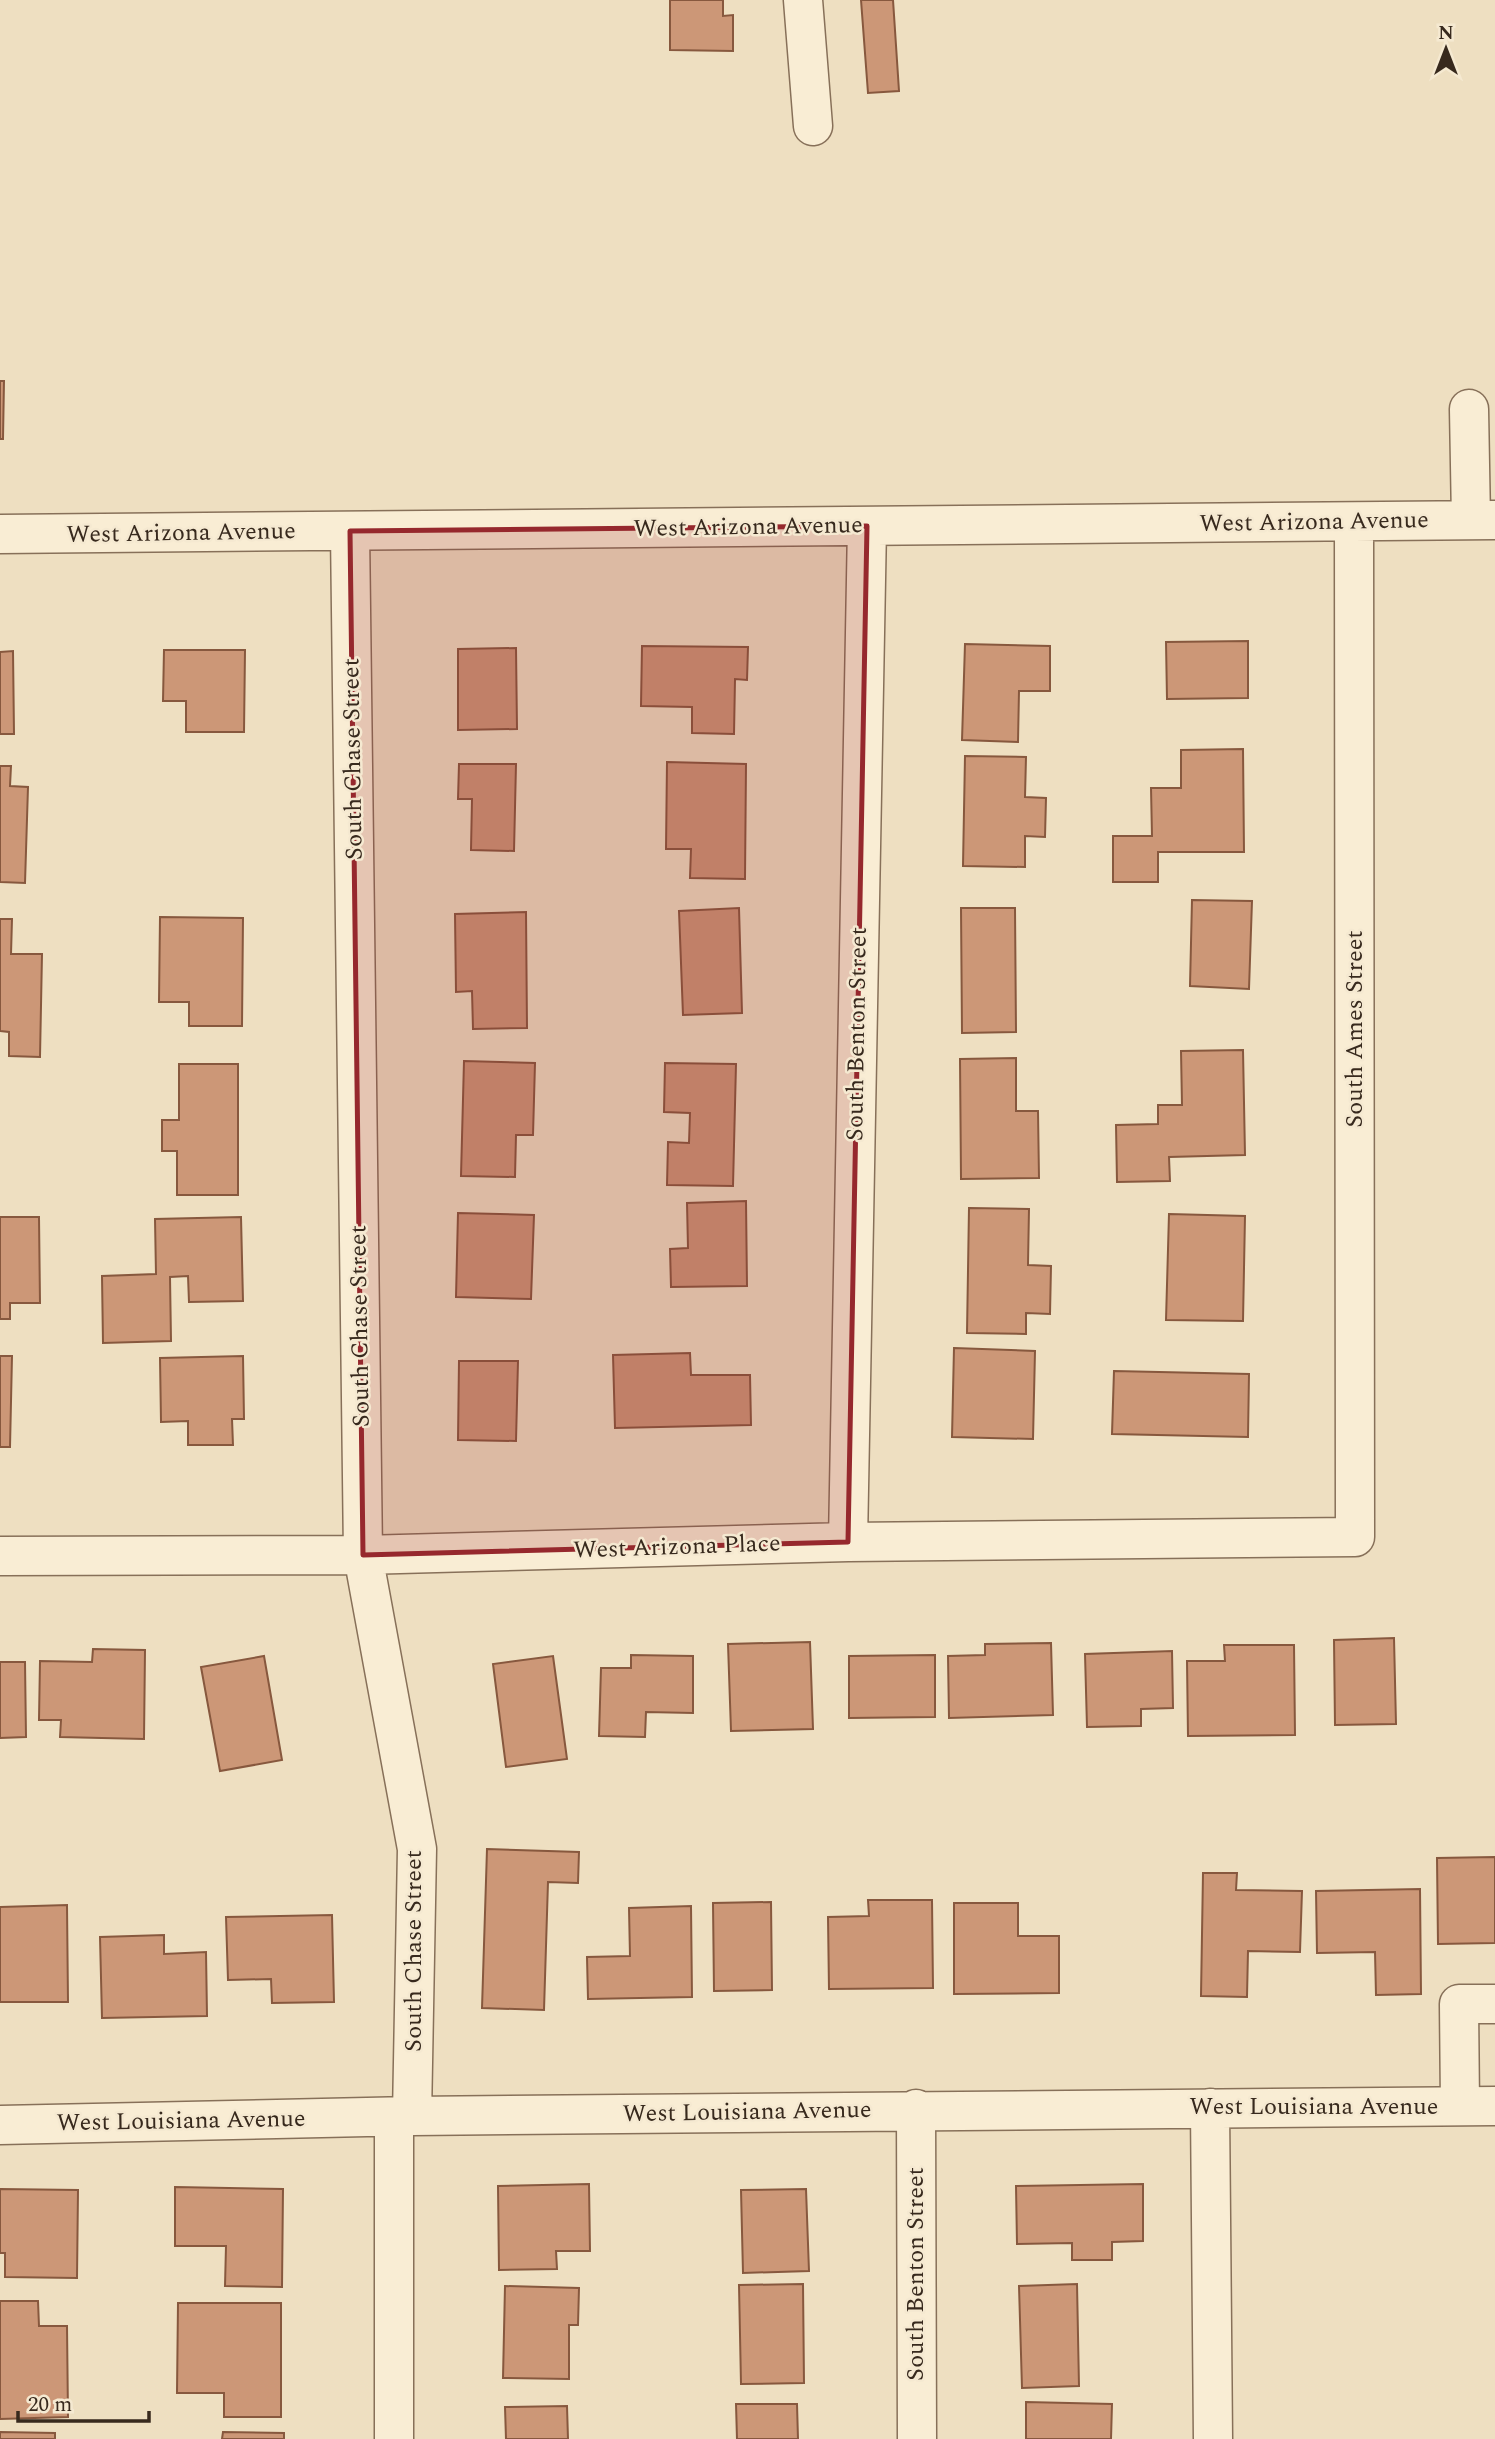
<svg xmlns="http://www.w3.org/2000/svg" width="1495" height="2439" font-family="Spectral,serif">
<rect width="100%" height="100%" fill="#eedfc1"/>
<path fill="#cc9777" stroke="#87583e" stroke-width="2" d="M 670,0 L 723,0 L 723,16 L 733,15 L 733,51 L 670,50 Z
M 861,0 L 893,0 L 899,91 L 868,93 Z
M 0,381 L 4,381 L 3,439 L 0,439 Z
M 1248,641 L 1248,698 L 1167,699 L 1166,642 Z
M 965,644 L 1050,646 L 1050,691 L 1019,691 L 1018,742 L 962,740 Z
M 642,646 L 748,647 L 747,680 L 735,679 L 734,734 L 692,733 L 692,707 L 641,706 Z
M 516,648 L 517,729 L 458,730 L 458,649 Z
M 164,650 L 245,650 L 244,732 L 186,732 L 186,701 L 163,701 Z
M 13,651 L 14,734 L 0,734 L 0,652 Z
M 1243,749 L 1244,852 L 1158,852 L 1158,882 L 1113,882 L 1113,836 L 1152,836 L 1151,788 L 1181,788 L 1181,750 Z
M 965,756 L 1026,757 L 1025,797 L 1046,798 L 1045,837 L 1025,836 L 1025,867 L 963,866 Z
M 667,762 L 746,764 L 745,879 L 690,878 L 691,849 L 666,849 Z
M 459,764 L 516,764 L 514,851 L 471,850 L 472,799 L 458,799 Z
M 0,766 L 11,766 L 10,786 L 28,787 L 25,883 L 0,882 Z
M 1192,900 L 1252,901 L 1249,989 L 1190,986 Z
M 739,908 L 742,1013 L 683,1015 L 679,911 Z
M 961,908 L 1015,908 L 1016,1032 L 962,1033 Z
M 526,912 L 527,1028 L 473,1029 L 472,991 L 456,992 L 455,914 Z
M 160,917 L 243,918 L 242,1026 L 189,1026 L 189,1002 L 159,1002 Z
M 0,919 L 12,919 L 11,954 L 42,954 L 40,1057 L 9,1056 L 9,1032 L 0,1031 Z
M 1243,1050 L 1245,1155 L 1169,1157 L 1170,1181 L 1117,1182 L 1116,1125 L 1158,1124 L 1158,1105 L 1182,1105 L 1181,1051 Z
M 1016,1058 L 1016,1111 L 1038,1111 L 1039,1178 L 961,1179 L 960,1059 Z
M 464,1061 L 535,1063 L 533,1135 L 516,1135 L 515,1177 L 461,1176 Z
M 665,1063 L 736,1064 L 733,1186 L 667,1185 L 668,1142 L 689,1143 L 690,1113 L 664,1112 Z
M 179,1064 L 238,1064 L 238,1195 L 177,1195 L 177,1151 L 162,1151 L 162,1120 L 179,1120 Z
M 746,1201 L 747,1286 L 671,1287 L 670,1249 L 688,1248 L 687,1203 Z
M 969,1208 L 1029,1209 L 1028,1265 L 1051,1266 L 1050,1314 L 1026,1313 L 1026,1334 L 967,1333 Z
M 458,1213 L 534,1215 L 531,1299 L 456,1297 Z
M 1169,1214 L 1245,1216 L 1243,1321 L 1166,1320 Z
M 0,1217 L 39,1217 L 40,1303 L 10,1303 L 10,1319 L 0,1319 Z
M 241,1217 L 243,1301 L 189,1302 L 188,1276 L 170,1277 L 171,1341 L 103,1343 L 102,1276 L 156,1274 L 155,1219 Z
M 954,1348 L 1035,1351 L 1033,1439 L 952,1437 Z
M 690,1353 L 691,1375 L 750,1375 L 751,1425 L 615,1428 L 613,1355 Z
M 0,1356 L 12,1356 L 10,1447 L 0,1447 Z
M 243,1356 L 244,1419 L 232,1419 L 233,1445 L 188,1445 L 188,1421 L 161,1422 L 160,1358 Z
M 459,1361 L 518,1361 L 516,1441 L 458,1440 Z
M 1114,1371 L 1249,1374 L 1248,1437 L 1112,1434 Z
M 1394,1638 L 1396,1724 L 1335,1725 L 1334,1640 Z
M 810,1642 L 813,1729 L 731,1731 L 728,1644 Z
M 1051,1643 L 1053,1715 L 949,1718 L 948,1656 L 985,1655 L 985,1644 Z
M 1224,1645 L 1294,1645 L 1295,1735 L 1188,1736 L 1187,1661 L 1225,1661 Z
M 93,1649 L 145,1650 L 144,1739 L 60,1737 L 61,1720 L 39,1720 L 40,1661 L 92,1662 Z
M 1172,1651 L 1173,1708 L 1141,1709 L 1141,1726 L 1087,1727 L 1085,1654 Z
M 631,1655 L 693,1656 L 693,1713 L 646,1712 L 645,1737 L 599,1736 L 601,1668 L 631,1668 Z
M 935,1655 L 935,1717 L 849,1718 L 849,1656 Z
M 264,1656 L 282,1760 L 220,1771 L 201,1667 Z
M 553,1656 L 567,1759 L 506,1767 L 493,1664 Z
M 0,1662 L 25,1662 L 26,1737 L 0,1738 Z
M 487,1849 L 579,1852 L 578,1883 L 548,1882 L 544,2010 L 482,2008 Z
M 1495,1857 L 1495,1943 L 1438,1944 L 1437,1858 Z
M 1203,1873 L 1237,1873 L 1236,1890 L 1302,1891 L 1300,1952 L 1248,1951 L 1247,1997 L 1201,1996 Z
M 1420,1889 L 1421,1994 L 1376,1995 L 1375,1952 L 1317,1953 L 1316,1891 Z
M 868,1900 L 932,1900 L 933,1988 L 829,1989 L 828,1917 L 869,1916 Z
M 771,1902 L 772,1990 L 714,1991 L 713,1903 Z
M 954,1903 L 1018,1903 L 1018,1936 L 1059,1936 L 1059,1993 L 954,1994 Z
M 67,1905 L 68,2002 L 0,2002 L 0,1907 Z
M 691,1906 L 692,1997 L 588,1999 L 587,1957 L 630,1956 L 629,1908 Z
M 332,1915 L 334,2002 L 272,2003 L 271,1979 L 228,1980 L 226,1917 Z
M 164,1935 L 164,1954 L 206,1952 L 207,2016 L 102,2018 L 100,1937 Z
M 589,2184 L 590,2251 L 556,2251 L 557,2269 L 499,2270 L 498,2186 Z
M 1143,2184 L 1143,2241 L 1112,2242 L 1112,2260 L 1072,2260 L 1072,2243 L 1017,2244 L 1016,2186 Z
M 175,2187 L 283,2189 L 282,2287 L 225,2286 L 226,2246 L 175,2246 Z
M 0,2189 L 78,2190 L 77,2278 L 5,2277 L 5,2253 L 0,2253 Z
M 806,2189 L 809,2271 L 743,2273 L 741,2190 Z
M 803,2284 L 804,2383 L 741,2384 L 739,2285 Z
M 1077,2284 L 1079,2386 L 1022,2388 L 1019,2286 Z
M 505,2286 L 579,2288 L 578,2325 L 569,2325 L 569,2379 L 503,2378 Z
M 0,2301 L 38,2301 L 39,2326 L 67,2326 L 68,2417 L 0,2419 Z
M 178,2303 L 281,2303 L 281,2417 L 224,2417 L 224,2393 L 177,2393 Z
M 1026,2402 L 1112,2404 L 1111,2439 L 1026,2439 Z
M 736,2404 L 797,2404 L 798,2439 L 737,2439 Z
M 567,2406 L 568,2439 L 506,2439 L 505,2407 Z
M 0,2432 L 55,2433 L 55,2439 L 0,2439 Z
M 223,2432 L 284,2433 L 284,2439 L 222,2439 Z"/>
<g fill="none" stroke-linecap="round" stroke-linejoin="round">
<g stroke="#877059" stroke-width="41">
<path id="minor" d="M 803,0 L 813,126
M 1469,409 L 1471,520
M 350,531 L 363,1555 L 417,1849 L 412,2116
M 0,534 L 1495,520
M 848,1542 L 867,526
M 0,1556 L 363,1555 L 848,1542 L 1355,1537 L 1354,522
M 1460,2106 L 1459,2004 L 1495,2004
M 1210,2108 L 1213,2439
M 916,2109 L 917,2439
M 394,2117 L 394,2439
M 0,2125 L 412,2116 L 1495,2106"/>
</g>
<use href="#minor" stroke="#f9edd4" stroke-width="38"/>
</g>
<path fill="#96282d" fill-opacity="0.2" stroke="#96282d" stroke-width="5" stroke-linejoin="round" d="M 867,526 L 848,1542 L 363,1555 L 350,531 Z"/>
<g text-anchor="middle" dominant-baseline="central" stroke-width="5" stroke-linejoin="round" paint-order="stroke">
<g font-size="24" fill="#37291d" stroke="#f5e9d1">
<text transform="translate(1314 522) rotate(-1)">West Arizona Avenue</text>
<text transform="translate(748 527) rotate(-1)">West Arizona Avenue</text>
<text transform="translate(181 533) rotate(-1)">West Arizona Avenue</text>
<text transform="translate(353 759) rotate(-91)">South Chase Street</text>
<text transform="translate(1355 1029) rotate(-90)">South Ames Street</text>
<text transform="translate(857 1034) rotate(-89)">South Benton Street</text>
<text transform="translate(360 1326) rotate(-91)">South Chase Street</text>
<text transform="translate(677 1547) rotate(-2)">West Arizona Place</text>
<text transform="translate(414 1951) rotate(-90)">South Chase Street</text>
<text x="1314" y="2107">West Louisiana Avenue</text>
<text transform="translate(747 2112) rotate(-1)">West Louisiana Avenue</text>
<text transform="translate(181 2121) rotate(-1)">West Louisiana Avenue</text>
<text transform="translate(916 2274) rotate(-90)">South Benton Street</text>
</g>
</g>
<g transform="translate(1446 49)" stroke="#f5e9d1" stroke-width="5" paint-order="stroke">
<path d="M0-5L12 26L0 18L-12 26Z" fill="#37291d"/>
<text y="-10" font-size="19" font-weight="bold" text-anchor="middle" fill="#37291d">N</text>
</g>
<path d="M18 2411v10h131v-10" fill="none" stroke="#37291d" stroke-width="3.5"/>
<text x="28" y="2411" font-size="21" fill="#37291d" stroke="#f5e9d1" stroke-width="5" paint-order="stroke">20 m</text>
</svg>
